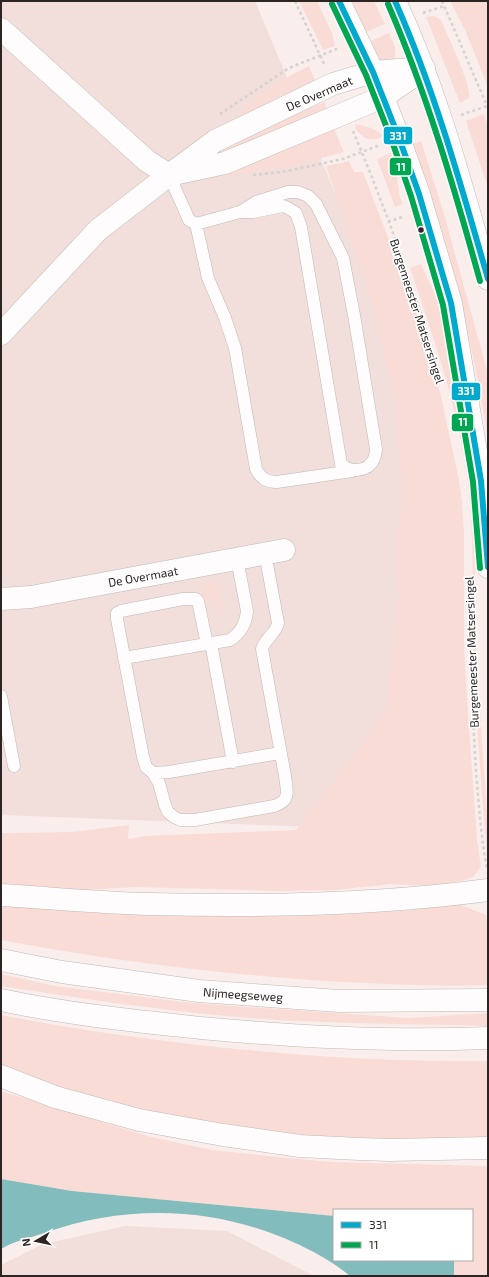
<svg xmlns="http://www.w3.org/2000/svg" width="489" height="1277" font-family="'Exo 2',sans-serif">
<rect width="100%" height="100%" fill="#f9eeec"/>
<path fill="#f2deda" d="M 1,1 L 255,1 L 420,397 L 440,832 L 1,815 Z
M 125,1226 L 227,1231 L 314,1276 L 1,1276 L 1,1265 L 43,1244 Z"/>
<path fill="#fadcd6" d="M 299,1 L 317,1 L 332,33 L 335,46 L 323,50 Z
M 352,1 L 374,1 L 385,24 L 366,32 Z
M 450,1 L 488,1 L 488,87 L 465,30 Z
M 434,16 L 441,20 C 447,35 472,85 469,98 L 460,103 L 426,17 Z
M 389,33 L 395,47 L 395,59 L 382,65 L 371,41 Z
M 309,66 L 315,80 L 301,89 L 238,116 C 257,91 283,80 309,66 Z
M 324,102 L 327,109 L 216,156 L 208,157 L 251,133 Z
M 484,114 L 488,127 L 488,188 L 466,121 Z
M 356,124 L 371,128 L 382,134 L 382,137 C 369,143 363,138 355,128 Z
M 334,129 L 344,152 L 284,168 L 231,175 L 231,172 Z
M 421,141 L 445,217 L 488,374 L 488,440 C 473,339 446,240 413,144 Z
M 393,152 L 400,198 L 403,204 L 395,207 L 377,159 Z
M 349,161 L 354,172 L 363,172 L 415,308 L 440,392 L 459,480 L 462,503 L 464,531 L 464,642 L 466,684 L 477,840 L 481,867 L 473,877 L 465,880 L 447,884 L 426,886 L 391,884 L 336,890 L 280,891 L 136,887 L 83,890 L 1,884 L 1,833 L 72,832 L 129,825 L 128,839 L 145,836 L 296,830 L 376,727 L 387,707 L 394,634 L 399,595 L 396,544 L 403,499 L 396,404 L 372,300 L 326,166 Z
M 421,264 L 439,303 L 450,350 L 458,393 L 475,518 L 476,649 L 488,830 L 488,852 L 487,853 C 483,815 481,777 478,738 C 476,706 473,674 473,642 C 472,595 474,549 470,502 C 463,422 436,344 410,268 Z
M 217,580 L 224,615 L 219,616 L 216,600 L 205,601 L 202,583 Z
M 1,900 L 461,903 L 461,905 L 486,915 L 488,927 L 488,985 C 439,987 389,984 340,982 C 226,975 113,961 1,940 Z
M 1,974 L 55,986 L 193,1003 L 409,1018 L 488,1013 L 488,1026 C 418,1024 347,1024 277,1020 C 184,1014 92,1000 1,986 Z
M 1,1015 C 40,1023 81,1029 120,1035 C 242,1052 365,1062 488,1061 L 488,1137 L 478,1141 L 381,1143 L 205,1126 L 90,1097 L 32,1078 L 1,1067 Z
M 1,1091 L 151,1137 L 212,1150 L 277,1157 L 332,1162 L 488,1166 L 488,1276 L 454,1276 L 454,1260 L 472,1260 L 472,1210 L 334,1210 L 334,1216 L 72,1191 L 1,1179 Z"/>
<path fill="#83bcbc" d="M 1,1179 L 72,1191 L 334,1216 L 334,1260 L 454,1260 L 454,1276 L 350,1276 C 333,1262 313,1251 293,1242 C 213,1206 126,1204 44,1233 C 30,1238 14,1241 1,1249 Z"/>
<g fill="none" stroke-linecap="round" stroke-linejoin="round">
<g stroke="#c0b8b6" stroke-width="13">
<path id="lane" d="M 169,175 L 189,220 L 196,224 L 240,212 L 253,212 L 283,206 L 288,208 L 296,213 L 301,227 L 341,464 C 350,473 368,472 374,459 C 375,456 376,452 376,449 L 354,315 L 343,258 L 316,204 L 308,196 L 298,192 L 288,192 L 256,202 L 240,212
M 196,224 L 208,278 L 225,318 L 235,348 L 256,469 C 261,479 267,482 277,482 L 352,471
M 211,643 L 233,762
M 207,644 L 198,601 L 196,599 L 183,599 L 121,611 L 117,613 L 117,619 L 143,757 L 146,767 L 153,773 L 159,783 L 165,805 L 168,812 L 174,817 L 180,820 L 195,820 L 274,806 C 291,801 287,791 285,776 L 262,649 C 265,638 276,634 278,623 L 265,553
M 124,658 L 230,640 C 241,633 246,624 247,611 L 237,559
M 1,696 L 14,766
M 153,773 L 169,772 L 280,753"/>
</g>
<g stroke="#c0b8b6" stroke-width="23">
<path id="street" d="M 1,29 L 147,161 L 169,175 L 225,163 L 383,97 L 424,69
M 1,334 L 98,230 L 169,175 L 215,141 L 333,84 L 373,72 L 424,68
M 1,599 L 31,597 L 284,550"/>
</g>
<g stroke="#c0b8b6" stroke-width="23">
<path id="secondary" d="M 339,1 L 373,72 L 399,138 L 419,194 L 451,303 L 481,481 L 488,567
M 395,1 C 437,91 461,184 488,279"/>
</g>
<g stroke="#c0b8b6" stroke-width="23">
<path id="highway" d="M 1,895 C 50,898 100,903 149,904 C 262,907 376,905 488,890
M 1,960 L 62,972 L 199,991 L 339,1001 L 488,1000
M 1,1000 C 67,1014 135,1021 201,1028 C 297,1037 392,1042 488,1038
M 1,1076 L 55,1097 L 139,1120 L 223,1135 L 300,1146 L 359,1149 L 390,1150 L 488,1148"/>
</g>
<path stroke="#d5d2d2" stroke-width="2.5" stroke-dasharray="3 3" stroke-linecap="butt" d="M 295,1 L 325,66
M 442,1 L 488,108
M 423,13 L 444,6
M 220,114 L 289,68 L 339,48
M 461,115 L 487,106
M 353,131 C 387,212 417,296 441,381
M 253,175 L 282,172 L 343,159 L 380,145
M 388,222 L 405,216
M 469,577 C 470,642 472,707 476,772 C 479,805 481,837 487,869"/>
<use href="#lane" stroke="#fefcfc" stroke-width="12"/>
<use href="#street" stroke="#fefcfc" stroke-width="22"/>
<use href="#secondary" stroke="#fefcfc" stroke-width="22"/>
<use href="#highway" stroke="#fefcfc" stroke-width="22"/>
<g stroke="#fff" stroke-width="9">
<path id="bus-1" d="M 339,1 L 373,72 L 399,138 L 419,194 L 451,303 L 481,481 L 488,567
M 395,1 C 435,91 461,185 488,279"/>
</g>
<g stroke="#fff" stroke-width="9">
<path id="bus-2" d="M 332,4 L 366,75 L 392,141 L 411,196 L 443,305 L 473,482 L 480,568
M 388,4 C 427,94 454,187 480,281"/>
</g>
<use href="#bus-1" stroke="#00a9ce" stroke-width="6"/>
<use href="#bus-2" stroke="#00a651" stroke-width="6"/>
</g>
<circle fill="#2c2524" stroke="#fff" stroke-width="1.5" cx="421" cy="230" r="3.5"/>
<g text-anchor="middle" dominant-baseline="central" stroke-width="3.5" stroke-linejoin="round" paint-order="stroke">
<g font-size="12" fill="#2c2524" stroke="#fff">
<text transform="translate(319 93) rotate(-23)">De Overmaat</text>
<text transform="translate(418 311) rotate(72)">Burgemeester Matsersingel</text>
<text transform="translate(143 576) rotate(-10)">De Overmaat</text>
<text transform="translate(471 652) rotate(-92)">Burgemeester Matsersingel</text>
<text transform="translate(243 994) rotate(4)">Nijmeegseweg</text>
</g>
</g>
<g stroke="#fff" stroke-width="1.5">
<rect x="383" y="126" width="30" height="19" rx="4" fill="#00a9ce"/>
<rect x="389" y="157" width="23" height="19" rx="4" fill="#00a651"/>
<rect x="451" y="382" width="30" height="19" rx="4" fill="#00a9ce"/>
<rect x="451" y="413" width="23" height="19" rx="4" fill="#00a651"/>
</g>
<g font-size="11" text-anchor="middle" font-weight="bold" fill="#fff">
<text x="398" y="140">331</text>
<text x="401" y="171">11</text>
<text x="466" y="395">331</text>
<text x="463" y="426">11</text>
</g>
<rect width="489" height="1277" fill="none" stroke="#2c2524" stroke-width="4"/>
<rect x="333" y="1209" width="140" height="52" fill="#ffffff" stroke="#aba8a7"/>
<rect x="341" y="1222" width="20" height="6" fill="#00a9ce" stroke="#aba8a7"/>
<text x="369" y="1229" font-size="12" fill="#2c2524">331</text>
<rect x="341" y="1242" width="20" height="6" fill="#00a651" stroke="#aba8a7"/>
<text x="369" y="1249" font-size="12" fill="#2c2524">11</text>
<g transform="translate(36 1241) rotate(261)" stroke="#ffffff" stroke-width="3" paint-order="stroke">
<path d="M0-3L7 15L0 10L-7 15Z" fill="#2c2524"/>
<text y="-6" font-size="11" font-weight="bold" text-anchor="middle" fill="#2c2524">N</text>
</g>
</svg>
